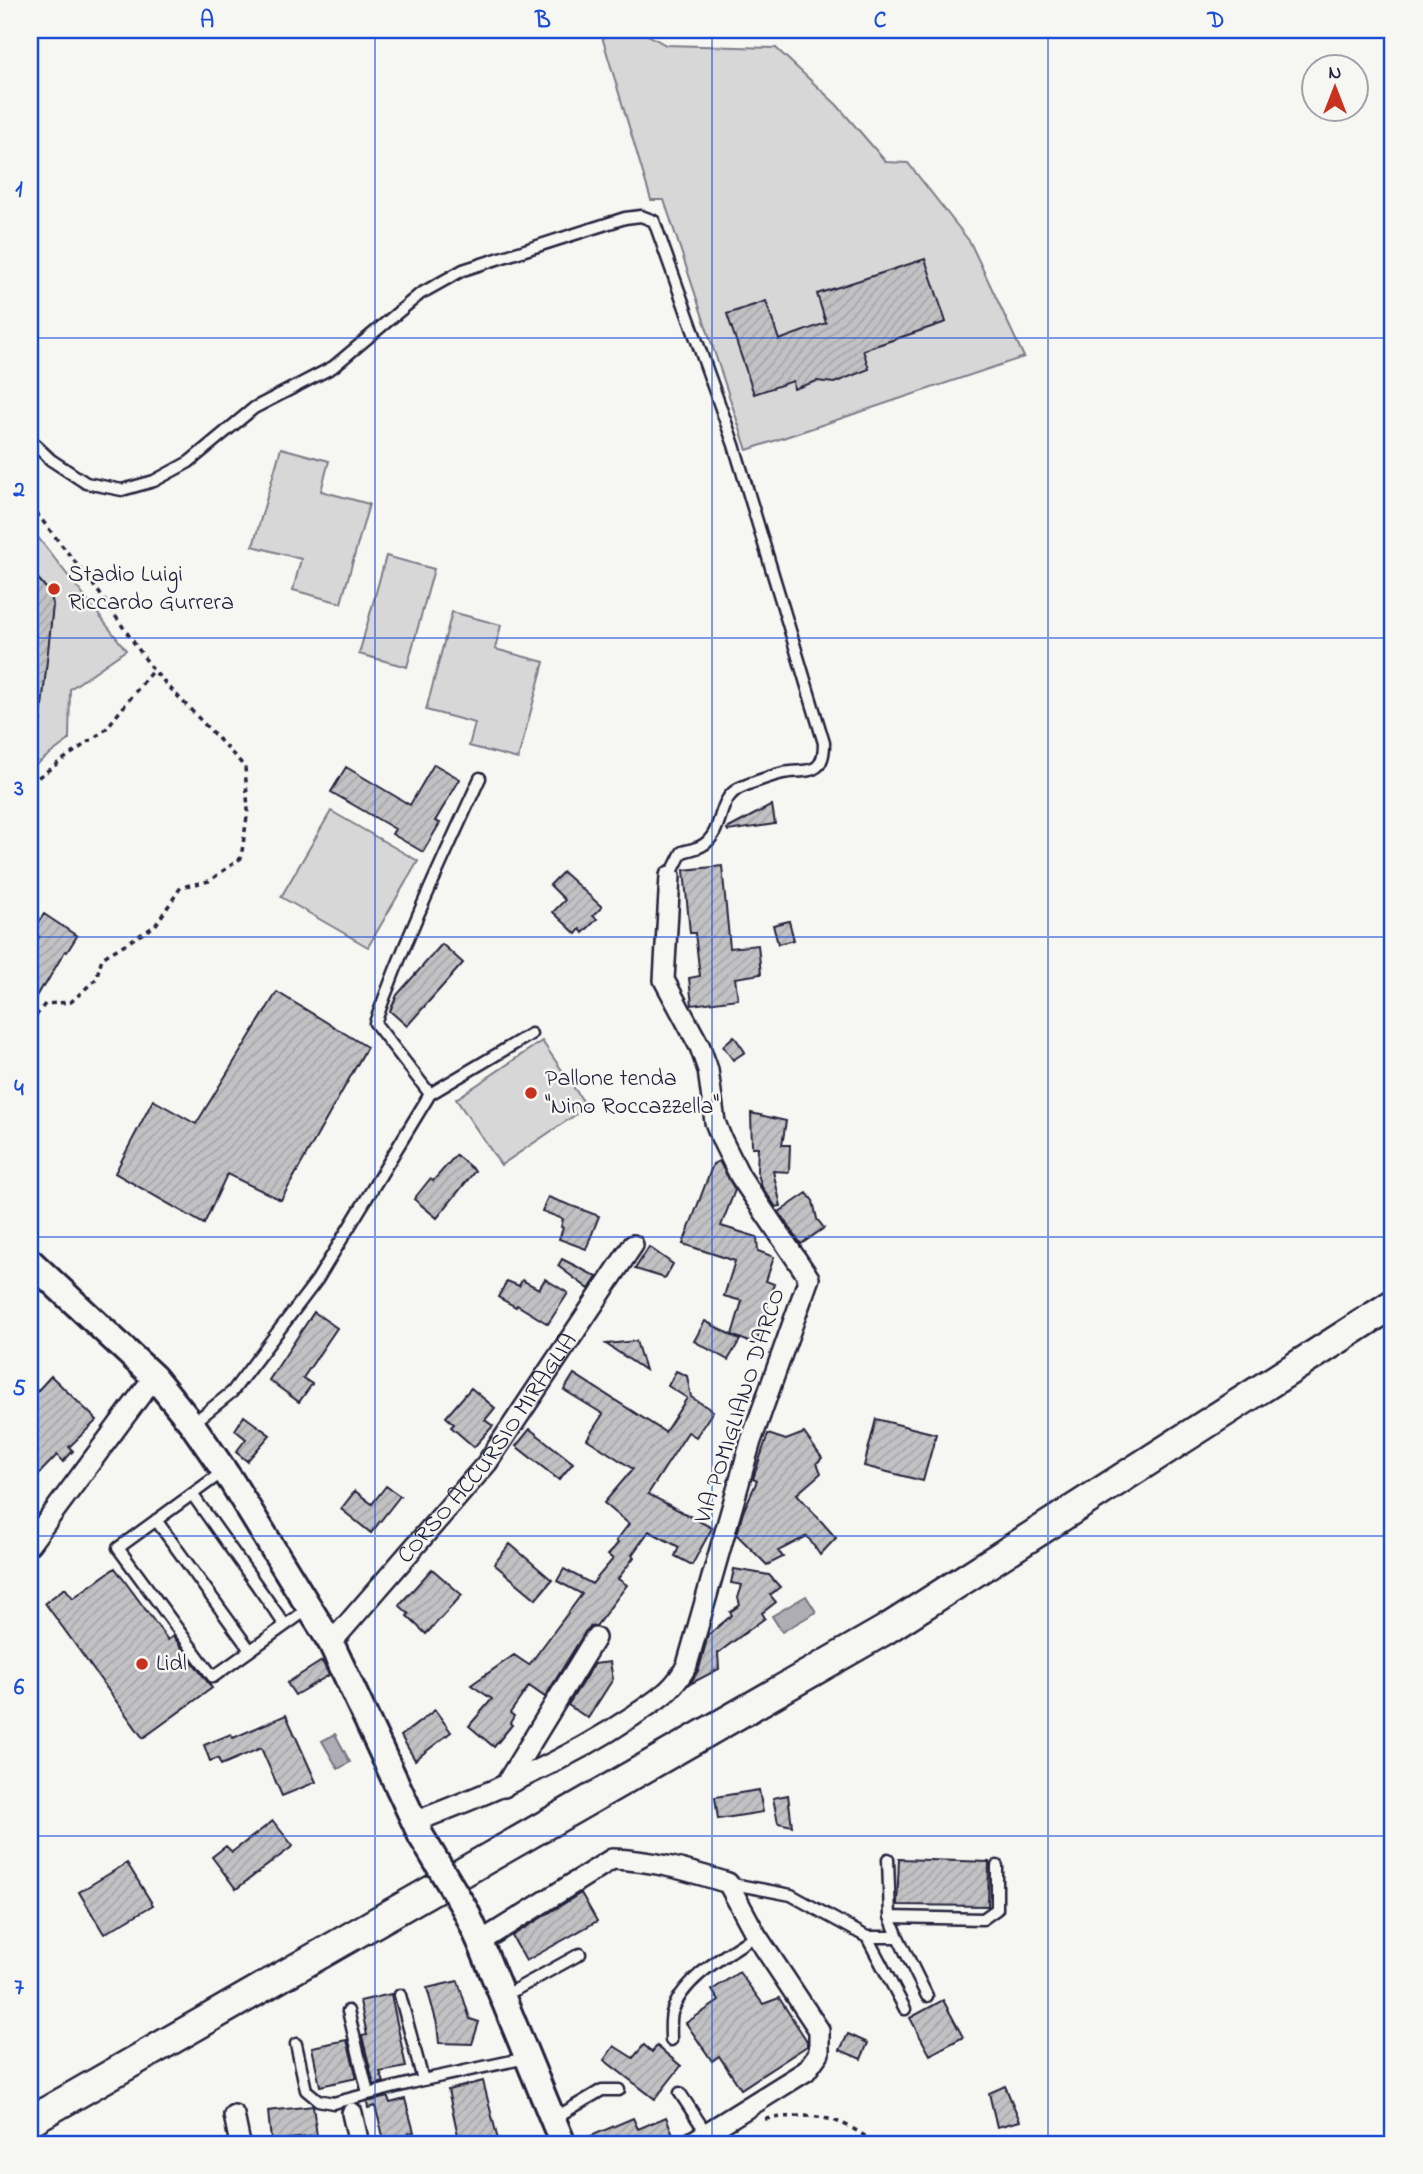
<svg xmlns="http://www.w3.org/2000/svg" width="1423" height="2174" font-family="'Indie Flower',sans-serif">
<defs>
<pattern id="building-hatch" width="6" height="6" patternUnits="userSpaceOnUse" patternTransform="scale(1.75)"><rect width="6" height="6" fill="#c2c2c4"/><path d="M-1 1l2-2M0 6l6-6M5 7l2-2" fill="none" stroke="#a6a6a9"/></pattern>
</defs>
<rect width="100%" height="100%" fill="#f6f6f2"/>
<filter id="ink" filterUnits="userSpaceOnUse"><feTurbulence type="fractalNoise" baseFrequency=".0143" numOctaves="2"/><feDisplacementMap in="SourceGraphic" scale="14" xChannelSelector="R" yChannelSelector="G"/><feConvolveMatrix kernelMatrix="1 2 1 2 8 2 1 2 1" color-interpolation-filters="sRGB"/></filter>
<g filter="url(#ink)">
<path fill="#d7d7d7" stroke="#7c7c89" stroke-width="2" d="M 600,30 L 639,30 L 666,45 L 776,48 L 837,105 L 886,162 L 908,163 L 970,242 L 1024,357 L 747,450 L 664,200 L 651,200 Z
M 281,448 L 329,461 L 321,491 L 369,504 L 341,603 L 293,590 L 301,559 L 253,546 Z
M 30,527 L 126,650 L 70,689 L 69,740 L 30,769 Z
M 386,556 L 434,569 L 407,667 L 359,654 Z
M 452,612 L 501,625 L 495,649 L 544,662 L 518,759 L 469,746 L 475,723 L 426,710 Z
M 331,811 L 418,861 L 368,947 L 281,897 Z
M 542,1041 L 587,1107 L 501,1165 L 456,1099 Z"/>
<path fill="#adadb3" stroke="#757583" stroke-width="2" d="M 806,1596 L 816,1612 L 782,1632 L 772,1616 Z
M 335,1734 L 350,1762 L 338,1769 L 322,1741 Z"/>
<path fill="url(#building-hatch)" stroke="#22223b" stroke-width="2" d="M 925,259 L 946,322 L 863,350 L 869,369 L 834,383 L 817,381 L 794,389 L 793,381 L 754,394 L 727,314 L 766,301 L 779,340 L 826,323 L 817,294 Z
M 30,569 L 51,594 L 53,605 L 40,725 L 30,724 Z
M 434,764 L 460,779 L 435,821 L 440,823 L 423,852 L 392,834 L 395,829 L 331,792 L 346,767 L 410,805 Z
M 772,805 L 775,824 L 728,831 L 727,829 Z
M 722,866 L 730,948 L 758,945 L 761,974 L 735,978 L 738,999 L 692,1005 L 689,978 L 700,976 L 695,933 L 690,933 L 684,870 Z
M 563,872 L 602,907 L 593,916 L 597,919 L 583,933 L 580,929 L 576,934 L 553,912 L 565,900 L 550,885 Z
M 44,914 L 77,936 L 67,952 L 65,951 L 44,987 L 42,986 L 30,1007 L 30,951 L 39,937 L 32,932 Z
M 789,921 L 794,940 L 778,944 L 773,925 Z
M 442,944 L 463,963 L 407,1026 L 390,1011 L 397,995 Z
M 277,992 L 367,1047 L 281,1200 L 227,1174 L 204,1224 L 115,1173 L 153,1100 L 196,1124 Z
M 734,1036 L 745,1052 L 733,1060 L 723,1046 Z
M 751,1113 L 786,1121 L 782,1145 L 790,1145 L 789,1172 L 773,1171 L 781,1206 L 776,1207 L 762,1187 L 757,1171 L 758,1147 L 752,1147 Z
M 456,1155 L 475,1171 L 437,1218 L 414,1199 L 430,1179 L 433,1181 Z
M 719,1161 L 735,1190 L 721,1226 L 757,1237 L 758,1251 L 774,1257 L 766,1281 L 774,1284 L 756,1345 L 732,1335 L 742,1301 L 724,1296 L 735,1261 L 683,1244 L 713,1164 Z
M 807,1193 L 813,1201 L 817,1219 L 824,1228 L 801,1244 L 779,1212 Z
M 548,1197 L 599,1216 L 586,1249 L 559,1239 L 563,1228 L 561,1227 L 563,1219 L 542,1211 Z
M 649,1247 L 673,1264 L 665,1278 L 635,1269 Z
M 562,1259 L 597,1277 L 589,1289 L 558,1266 Z
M 545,1279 L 568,1293 L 548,1324 L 517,1305 L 516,1307 L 498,1297 L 507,1281 L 519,1286 L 522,1280 L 539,1289 Z
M 314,1312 L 337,1328 L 303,1378 L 312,1384 L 299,1402 L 269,1380 Z
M 705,1321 L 740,1340 L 728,1360 L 694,1341 Z
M 636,1341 L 645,1370 L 606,1344 Z
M 676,1371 L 687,1376 L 691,1397 L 713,1411 L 696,1437 L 688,1432 L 648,1494 L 712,1528 L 692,1565 L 675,1556 L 679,1547 L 649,1531 L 632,1555 L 634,1557 L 618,1579 L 627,1585 L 596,1626 L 590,1627 L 585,1632 L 545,1697 L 529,1686 L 510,1713 L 514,1716 L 510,1723 L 512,1725 L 494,1747 L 469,1726 L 492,1699 L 471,1685 L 514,1655 L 529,1665 L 582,1594 L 557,1581 L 564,1569 L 592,1584 L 613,1559 L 608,1555 L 618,1543 L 616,1541 L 629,1524 L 604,1503 L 633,1469 L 587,1439 L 603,1414 L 564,1390 L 574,1374 L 665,1432 L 687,1398 L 668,1386 Z
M 51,1376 L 97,1420 L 69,1447 L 73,1451 L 63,1462 L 57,1455 L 30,1483 L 30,1399 Z
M 471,1388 L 495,1408 L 485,1420 L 493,1426 L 474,1447 L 451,1427 L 454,1424 L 446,1417 Z
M 244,1416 L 270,1435 L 247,1461 L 236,1452 L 246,1439 L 235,1430 Z
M 876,1419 L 936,1434 L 923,1481 L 864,1466 Z
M 530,1429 L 573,1463 L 559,1480 L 516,1446 Z
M 804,1433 L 822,1458 L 817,1463 L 821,1473 L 797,1494 L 836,1538 L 820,1555 L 807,1536 L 778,1551 L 783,1557 L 767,1565 L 737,1535 L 743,1512 L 757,1481 L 753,1479 L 768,1434 L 786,1440 Z
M 386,1486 L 400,1496 L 371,1533 L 341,1509 L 355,1491 L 372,1504 Z
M 510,1544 L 552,1580 L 536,1599 L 494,1564 Z
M 115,1568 L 168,1640 L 173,1636 L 212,1688 L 143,1738 L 45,1603 L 65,1588 L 73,1598 Z
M 432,1569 L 462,1595 L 426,1634 L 407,1616 L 409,1614 L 399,1605 Z
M 734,1569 L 769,1575 L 780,1587 L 770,1595 L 776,1602 L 762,1613 L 765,1618 L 718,1653 L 719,1669 L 690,1684 L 699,1669 L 708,1635 L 732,1615 L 730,1612 L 740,1605 L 738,1598 L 742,1585 L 731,1583 Z
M 322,1661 L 329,1675 L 295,1695 L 287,1683 Z
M 610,1662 L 613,1679 L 588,1718 L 568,1705 L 594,1664 Z
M 435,1710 L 451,1732 L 415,1760 L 401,1736 Z
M 286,1715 L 316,1782 L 282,1796 L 261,1748 L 221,1765 L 218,1758 L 210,1761 L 204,1745 L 231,1734 L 233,1738 Z
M 759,1790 L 763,1812 L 718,1819 L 715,1797 Z
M 788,1795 L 792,1826 L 778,1823 L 773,1798 Z
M 273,1821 L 293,1846 L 236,1889 L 212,1857 L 226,1846 L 232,1852 Z
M 899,1859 L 989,1862 L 988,1906 L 897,1905 Z
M 127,1863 L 153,1905 L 104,1934 L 79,1892 Z
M 581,1893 L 597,1921 L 526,1961 L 512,1936 Z
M 739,1972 L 763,2004 L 779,1998 L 807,2041 L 807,2046 L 741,2089 L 719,2056 L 712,2061 L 686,2023 L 719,2001 L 712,1990 Z
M 458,1981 L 470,2019 L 479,2022 L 472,2044 L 439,2043 L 437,2024 L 427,1988 Z
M 391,1994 L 406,2067 L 380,2072 L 384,2082 L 374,2085 L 362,2036 L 367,2035 L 360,2001 Z
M 943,2000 L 963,2037 L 930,2055 L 910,2018 Z
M 848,2034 L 868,2043 L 861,2059 L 840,2050 Z
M 347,2040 L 357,2078 L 320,2086 L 312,2047 Z
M 644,2045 L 652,2052 L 657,2046 L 681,2066 L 655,2099 L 604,2060 L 614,2046 L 633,2058 Z
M 483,2081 L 499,2144 L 460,2144 L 448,2090 Z
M 1005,2086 L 1020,2121 L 997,2127 L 989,2093 Z
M 388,2097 L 390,2103 L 405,2099 L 414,2132 L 409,2133 L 411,2139 L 395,2143 L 394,2141 L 385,2143 L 375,2106 L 368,2108 L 367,2102 Z
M 313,2106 L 317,2136 L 271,2141 L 268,2111 Z
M 666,2117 L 677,2144 L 578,2144 L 577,2142 L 633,2118 L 638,2129 Z"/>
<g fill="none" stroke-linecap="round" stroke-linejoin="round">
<g stroke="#22223b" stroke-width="15">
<path id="service" d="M 30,440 L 51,460 L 86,483 L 122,490 L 154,481 L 189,462 L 254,408 L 333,367 L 420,294 L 463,270 L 625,218 L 641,216 L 654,221 L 734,445 L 824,743 C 824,777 807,769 783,773 C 775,775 743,785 736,790 C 717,803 723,833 703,845 C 697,849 688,850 682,852 L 670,876
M 430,1094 L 531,1034
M 192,1424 L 232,1392 L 317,1280 L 430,1094 L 375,1023 C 405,939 443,859 480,778
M 224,1471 L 118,1548 L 213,1677 L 308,1609
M 192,1494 L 285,1625
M 156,1520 L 250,1650
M 888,1859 L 890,1917
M 728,1883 L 791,1895 L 867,1937 L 905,2009
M 867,1937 L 898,1937 L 927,1996
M 898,1937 L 890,1917 L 983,1919 L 997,1909 L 997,1866
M 400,1995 L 423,2080
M 504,1996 L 580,1954
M 348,2011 L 368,2093
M 671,2040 C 671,2032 670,2021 672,2013 C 682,1978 728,1954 756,1935
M 296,2044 L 306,2090 L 318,2100 L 333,2103 L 423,2080 L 526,2058
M 680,2093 L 707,2134
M 553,2119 L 602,2090 L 619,2090"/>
</g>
<g stroke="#22223b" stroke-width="24">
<g id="minor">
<path d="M 30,1544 L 154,1377"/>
<path id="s1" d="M 331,1643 L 487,1463 L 633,1245"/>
<path d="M 504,1787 L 595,1638"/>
<path d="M 414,1822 C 492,1792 563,1763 633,1716 C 656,1700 674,1691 687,1665 L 751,1441 L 809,1278 L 740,1176 L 722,1140 L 715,1122 L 708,1070 L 700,1047 L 664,980 L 670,876"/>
<path d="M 480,1942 L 612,1859 C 652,1860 690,1871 728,1883 L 756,1935 L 819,2030 L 819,2053 L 806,2071 L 689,2144"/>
<path d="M 352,2113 L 359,2144"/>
<path d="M 234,2115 L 240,2144"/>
</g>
</g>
<g stroke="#22223b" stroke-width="30">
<path id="tertiary" d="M 30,1261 L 154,1377 L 192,1424 L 232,1482 L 331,1643 L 421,1836
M 466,1911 L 480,1942 L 563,2144"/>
</g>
<g stroke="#22223b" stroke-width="33">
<path id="secondary" d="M 30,2121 L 885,1630 L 1393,1304"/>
</g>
<path stroke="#22223b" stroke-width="3.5" stroke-dasharray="5 5" stroke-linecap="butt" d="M 30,505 L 98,591 L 153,670 L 245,767 L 248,810 L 241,858 L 209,881 L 181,887 L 155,926 L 102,958 L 96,979 L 71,1002 L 45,1004 L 30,1024
M 30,783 L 105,730 L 153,670
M 765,2119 C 811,2113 839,2114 875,2144"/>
<use href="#service" stroke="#f6f6f2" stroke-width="10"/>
<use href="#minor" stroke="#f6f6f2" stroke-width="19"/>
<use href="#tertiary" stroke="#f6f6f2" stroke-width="24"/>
<use href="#secondary" stroke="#f6f6f2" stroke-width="28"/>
<g stroke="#22223b" stroke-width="30" stroke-linecap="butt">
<path id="tertiary-bridge" d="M 421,1836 L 466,1911"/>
</g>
<use href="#tertiary-bridge" stroke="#f6f6f2" stroke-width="24"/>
</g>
</g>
<path fill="none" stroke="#1d4ed8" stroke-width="2" stroke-opacity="0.55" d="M 375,30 L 375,2144M 712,30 L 712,2144M 1048,30 L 1048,2144M 30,338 L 1393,338M 30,638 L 1393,638M 30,937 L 1393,937M 30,1237 L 1393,1237M 30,1536 L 1393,1536M 30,1836 L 1393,1836"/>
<g fill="#c8321e" stroke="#f6f6f2" stroke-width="2.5">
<circle cx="54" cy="589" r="7"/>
<circle cx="531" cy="1093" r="7"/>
<circle cx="142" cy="1664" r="7"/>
</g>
<g text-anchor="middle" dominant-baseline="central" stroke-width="5" stroke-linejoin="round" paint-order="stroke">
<g font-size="24" fill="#22223b" stroke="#f6f6f2" text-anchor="start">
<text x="68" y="575">Stadio Luigi<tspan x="68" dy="28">Riccardo Gurrera</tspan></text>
<text x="545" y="1079">Pallone tenda<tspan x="545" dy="28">"Nino Roccazzella"</tspan></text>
<text x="156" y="1664">Lidl</text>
</g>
<g font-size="24" fill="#22223b" stroke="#f6f6f2">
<text transform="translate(741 1406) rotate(-72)">VIA POMIGLIANO D'ARCO</text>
<text stroke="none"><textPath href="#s1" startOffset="250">CORSO ACCURSIO MIRAGLIA</textPath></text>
</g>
</g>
<rect width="1423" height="2174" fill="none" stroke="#f6f6f2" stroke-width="77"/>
<g transform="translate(1335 88)"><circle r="33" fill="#f6f6f2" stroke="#a1a1a9" stroke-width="2"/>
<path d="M0-5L12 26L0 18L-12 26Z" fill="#c8321e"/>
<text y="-10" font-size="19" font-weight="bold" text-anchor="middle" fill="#22223b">N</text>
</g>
<rect x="38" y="38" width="1346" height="2098" fill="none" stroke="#1d4ed8" stroke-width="2.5"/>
<g font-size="23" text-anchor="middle" font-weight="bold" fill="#1d4ed8">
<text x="207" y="27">A</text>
<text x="543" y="27">B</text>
<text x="880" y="27">C</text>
<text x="1216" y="27">D</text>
<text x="19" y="196">1</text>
<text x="19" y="496">2</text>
<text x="19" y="795">3</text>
<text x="19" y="1095">4</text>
<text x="19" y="1395">5</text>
<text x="19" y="1694">6</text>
<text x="19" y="1994">7</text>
</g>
</svg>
